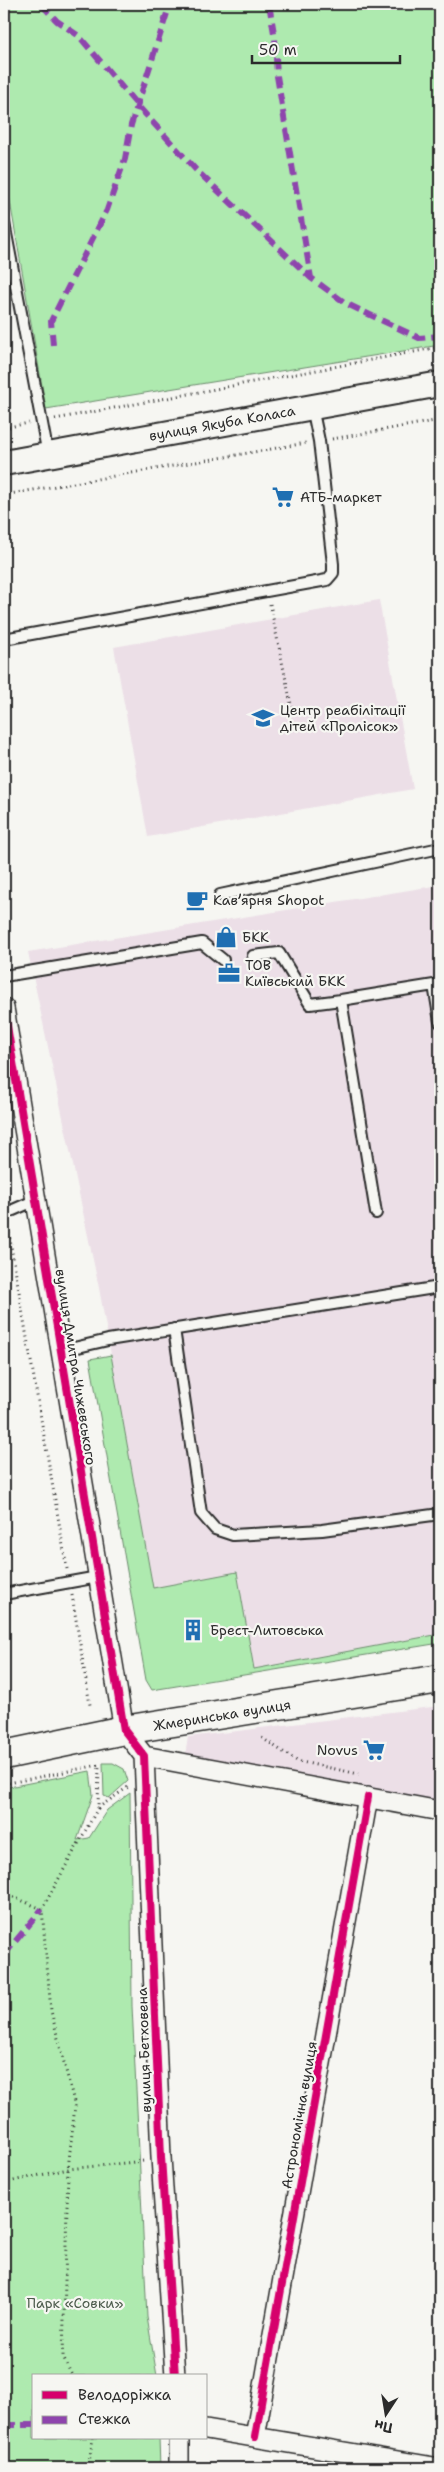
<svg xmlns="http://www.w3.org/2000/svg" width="444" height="2472" font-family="'Shantell Sans',sans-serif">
<rect width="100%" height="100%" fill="#f6f6f2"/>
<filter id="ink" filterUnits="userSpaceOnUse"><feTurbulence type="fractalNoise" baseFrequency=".02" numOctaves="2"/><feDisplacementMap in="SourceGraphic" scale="10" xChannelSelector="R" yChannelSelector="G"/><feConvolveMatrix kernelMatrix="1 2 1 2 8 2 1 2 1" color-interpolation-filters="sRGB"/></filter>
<g filter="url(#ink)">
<path fill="#ecdfe7" d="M 379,600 L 413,789 L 148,837 L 114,647 Z
M 440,885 L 440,1634 L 254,1669 L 237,1572 L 153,1588 L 99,1288 L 28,952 Z
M 440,1706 L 440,1803 L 185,1756 L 188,1737 Z"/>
<path fill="#aeeaaf" stroke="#6c8a6d" d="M 4,4 L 440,4 L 440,345 L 46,409 L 4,167 Z
M 111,1355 L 153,1588 L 237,1572 L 254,1669 L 440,1634 L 440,1643 L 152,1690 L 146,1680 L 90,1359 Z
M 103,1763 L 113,1763 L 124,1769 L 128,1781 L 109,1798 L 104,1796 Z
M 90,1771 L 93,1795 L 77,1840 L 89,1838 L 107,1810 L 130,1793 L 132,2006 L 147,2317 L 157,2376 L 34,2376 L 34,2438 L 159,2438 L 160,2468 L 4,2468 L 4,1788 Z"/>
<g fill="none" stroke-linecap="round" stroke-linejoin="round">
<g stroke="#2b2b2b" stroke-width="14">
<path id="service" d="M 4,223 L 48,455
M 4,639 L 327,580 L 333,573 L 333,564 L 319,441 L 312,407
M 220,895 L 440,848
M 253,956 L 279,953 L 310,1004 L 341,1000
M 4,976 L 202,943 L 223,960
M 376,1213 L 341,1000 L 434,985 L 440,1022
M 4,1214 L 36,1200
M 174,1329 L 201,1513 L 215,1529 L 233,1535 L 322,1530 L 440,1514
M 61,1351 L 108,1340 L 440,1287
M 4,1594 L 98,1577"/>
</g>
<g stroke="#2b2b2b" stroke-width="22">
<path id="minor" d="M 4,1008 L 124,1730 L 144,1756 L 161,2157 L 175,2376
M 144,1756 L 440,1811
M 206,2429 L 440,2468
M 255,2437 L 368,1797
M 179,2468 L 179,2438"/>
</g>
<g stroke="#2b2b2b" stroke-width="28">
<path id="tertiary" d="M 4,463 L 440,384"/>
</g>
<g stroke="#2b2b2b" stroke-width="31">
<path id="secondary" d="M 4,1755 L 124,1730 L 440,1679"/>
</g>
<path stroke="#2b2b2b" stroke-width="3" stroke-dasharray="1 4" stroke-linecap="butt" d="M 55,419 L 440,347
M 4,428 L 29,423
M 332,439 L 440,420
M 4,495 L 306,443
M 270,604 L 292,709
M 8,1228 L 67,1569
M 72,1595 L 90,1705
M 262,1738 L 297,1761 L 359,1774
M 4,1784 L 99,1765 L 98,1808 L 42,1909 L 51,2011 L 75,2106 L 68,2169 L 63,2356 L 72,2376
M 98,1808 L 128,1787
M 4,1893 L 42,1909
M 4,2183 L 68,2169 L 144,2161
M 88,2468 L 93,2438"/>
<use href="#service" stroke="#f6f6f2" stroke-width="10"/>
<use href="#minor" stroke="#f6f6f2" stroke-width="19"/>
<use href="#tertiary" stroke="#f6f6f2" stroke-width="24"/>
<use href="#secondary" stroke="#f6f6f2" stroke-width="28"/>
<path stroke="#8e44ad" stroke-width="6" stroke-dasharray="12 6" stroke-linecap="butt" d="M 41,4 L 57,21 L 79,36 L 137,105 L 196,170 L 311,278 L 347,304 L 419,338 L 440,336
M 269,4 L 275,39 L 277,76 L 311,278
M 53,345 L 51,321 L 107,210 L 125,159 L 131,125 L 170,4
M 4,1955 L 42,1909
M 4,2425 L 34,2425"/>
<g stroke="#f6f6f2" stroke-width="11">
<path id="cycleway" d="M 4,1008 L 124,1730 L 144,1756 L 161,2157 L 175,2376
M 255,2437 L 368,1797"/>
</g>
<use href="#cycleway" stroke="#d6006c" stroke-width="8"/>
</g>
</g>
<defs>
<g id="supermarket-bare" transform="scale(1.725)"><path d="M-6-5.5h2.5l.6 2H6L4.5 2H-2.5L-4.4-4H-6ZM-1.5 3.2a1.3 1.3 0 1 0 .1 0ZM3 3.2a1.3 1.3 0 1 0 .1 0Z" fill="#1f6fb2" stroke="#f6f6f2" stroke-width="2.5" paint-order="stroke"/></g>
<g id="school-bare" transform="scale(1.725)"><path d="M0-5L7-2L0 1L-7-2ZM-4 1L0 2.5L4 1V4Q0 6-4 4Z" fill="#1f6fb2" stroke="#f6f6f2" stroke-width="2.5" paint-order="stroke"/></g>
<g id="cafe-bare" transform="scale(1.725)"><path d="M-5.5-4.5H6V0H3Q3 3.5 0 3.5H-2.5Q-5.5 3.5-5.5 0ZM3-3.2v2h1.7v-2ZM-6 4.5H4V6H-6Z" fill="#1f6fb2" stroke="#f6f6f2" stroke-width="2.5" paint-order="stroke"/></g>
<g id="shop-bare" transform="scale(1.725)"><path d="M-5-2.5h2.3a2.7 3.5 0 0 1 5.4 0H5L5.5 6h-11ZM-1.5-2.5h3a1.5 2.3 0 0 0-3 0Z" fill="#1f6fb2" stroke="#f6f6f2" stroke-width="2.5" paint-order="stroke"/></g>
<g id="office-bare" transform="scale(1.725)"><path d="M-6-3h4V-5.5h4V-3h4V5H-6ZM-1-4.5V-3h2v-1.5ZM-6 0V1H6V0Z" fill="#1f6fb2" stroke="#f6f6f2" stroke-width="2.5" paint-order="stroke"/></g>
<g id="building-bare" transform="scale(1.725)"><path d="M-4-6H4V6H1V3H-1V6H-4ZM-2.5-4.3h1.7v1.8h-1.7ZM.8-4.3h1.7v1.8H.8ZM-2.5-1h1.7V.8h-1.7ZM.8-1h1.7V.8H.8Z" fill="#1f6fb2" stroke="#f6f6f2" stroke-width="2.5" paint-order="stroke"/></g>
</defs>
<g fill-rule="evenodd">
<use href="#supermarket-bare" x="283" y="497"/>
<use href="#school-bare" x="263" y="718"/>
<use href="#cafe-bare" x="197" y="900"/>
<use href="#shop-bare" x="226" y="937"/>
<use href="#office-bare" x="229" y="973"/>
<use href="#building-bare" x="193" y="1630"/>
<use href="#supermarket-bare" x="374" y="1750"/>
</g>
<g text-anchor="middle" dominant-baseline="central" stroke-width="4.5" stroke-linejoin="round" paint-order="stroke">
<g font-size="14" fill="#2b2b2b" stroke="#f6f6f2">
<text transform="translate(222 423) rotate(-10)">вулиця Якуба Коласа</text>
<text transform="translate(76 1367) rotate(81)">вулиця Дмитра Чижевського</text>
<text transform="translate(222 1715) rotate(-9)">Жмеринська вулиця</text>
<text transform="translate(144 2050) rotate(-92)">вулиця Бетховена</text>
<text transform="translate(299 2115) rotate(-80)">Астрономічна вулиця</text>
</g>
<g font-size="14" fill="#2b2b2b" stroke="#f6f6f2" text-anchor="start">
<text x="300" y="497">АТБ-маркет</text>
<text x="280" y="710">Центр реабілітації<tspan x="280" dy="16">дітей «Пролісок»</tspan></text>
<text x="213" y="900">Кавʼярня Shopot</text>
<text x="242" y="937">БКК</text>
<text x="245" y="965">ТОВ<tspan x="245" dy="16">Київський БКК</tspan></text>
<text x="210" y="1630">Брест-Литовська</text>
<text x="358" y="1750" text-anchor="end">Novus</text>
</g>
<g font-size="14" fill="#4c5b4c" stroke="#f6f6f2">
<text x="75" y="2303">Парк «Совки»</text>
</g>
</g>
<rect width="444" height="2472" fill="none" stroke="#f6f6f2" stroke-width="20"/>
<rect x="10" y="10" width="424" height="2452" fill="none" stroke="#2b2b2b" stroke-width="2" filter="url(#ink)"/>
<rect x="32" y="2374" width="175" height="65" fill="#f6f6f2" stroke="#a5a5a2"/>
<rect x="42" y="2391" width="25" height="8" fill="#d6006c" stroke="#a5a5a2"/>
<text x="78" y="2400" font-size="15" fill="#2b2b2b">Велодоріжка</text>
<rect x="42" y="2416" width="25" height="8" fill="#8e44ad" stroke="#a5a5a2"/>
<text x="78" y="2424" font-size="15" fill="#2b2b2b">Стежка</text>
<g transform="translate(386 2414) rotate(192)" stroke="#f6f6f2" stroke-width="4" paint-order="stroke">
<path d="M0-4L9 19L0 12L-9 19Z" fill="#2b2b2b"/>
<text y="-8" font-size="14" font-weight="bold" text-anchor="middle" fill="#2b2b2b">Пн</text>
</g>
<path d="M252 55v8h148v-8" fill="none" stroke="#2b2b2b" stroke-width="2.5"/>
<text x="259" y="55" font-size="15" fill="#2b2b2b" stroke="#f6f6f2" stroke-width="4" paint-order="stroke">50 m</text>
</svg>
